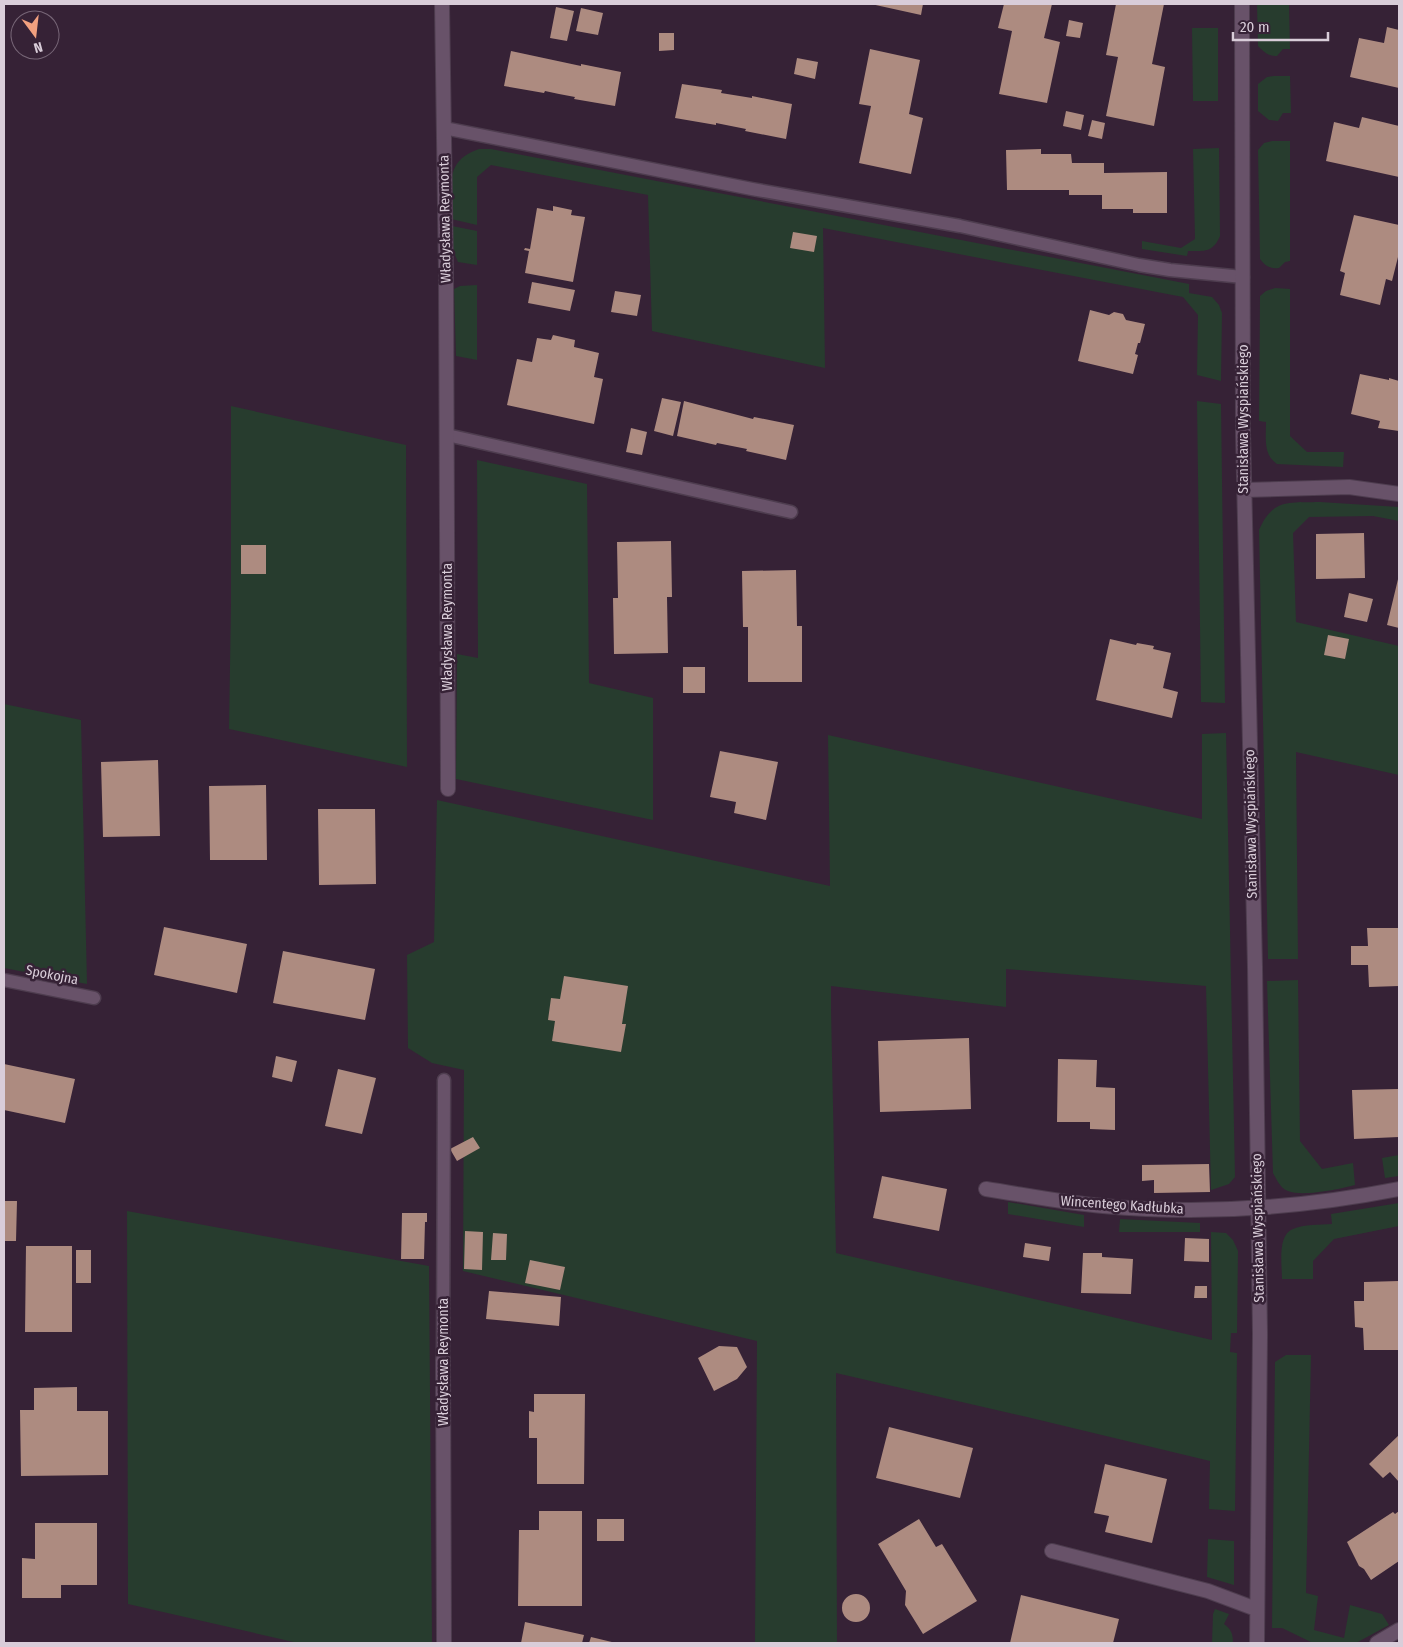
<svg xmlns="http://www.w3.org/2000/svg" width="1403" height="1647" font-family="'Fira Sans Condensed',sans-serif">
<rect width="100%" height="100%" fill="#362236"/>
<path fill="#273c2e" d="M 1257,4 L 1289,4 L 1290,49 L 1283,49 L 1277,56 C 1268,56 1264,52 1258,46 Z
M 1192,28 L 1218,28 L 1218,101 L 1193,101 Z
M 1274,76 L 1290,76 L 1291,113 L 1283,113 L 1278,121 L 1269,120 L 1258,111 L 1258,84 L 1267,77 Z
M 1272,141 L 1290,141 L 1290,261 L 1285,262 L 1279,268 C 1270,269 1265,266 1260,259 L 1258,150 L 1264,143 Z
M 1219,148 L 1220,236 C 1213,253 1204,251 1188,251 L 1187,256 L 1142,249 L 1142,241 L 1181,248 L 1195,239 L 1193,149 Z
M 479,149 L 491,149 L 1189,284 L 1189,293 L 1212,297 L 1219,305 L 1222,313 L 1221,381 L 1197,375 L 1198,315 L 1183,297 L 823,228 L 825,368 L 652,331 L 648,195 L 491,165 L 477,177 L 477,225 L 451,219 C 452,188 443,161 479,149 Z
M 452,226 L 477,231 L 477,265 L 458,262 L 452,248 Z
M 477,285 L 477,360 L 456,356 L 454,289 L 460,286 Z
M 1275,288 L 1290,289 L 1290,436 L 1307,452 L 1344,452 L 1343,467 L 1277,464 C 1263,455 1266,437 1266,422 L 1259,421 L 1260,296 L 1266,291 Z
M 1197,401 L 1221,404 L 1225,703 L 1201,702 Z
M 231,406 L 406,445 L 407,767 L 229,729 L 231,604 Z
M 477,460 L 587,484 L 589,683 L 653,698 L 653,820 L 456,779 L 457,654 L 478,658 Z
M 1320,502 L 1399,507 L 1399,521 L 1373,516 L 1309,517 L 1293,533 L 1296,622 L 1399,646 L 1399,775 L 1296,752 L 1298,959 L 1268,959 L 1259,530 C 1273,498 1289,503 1320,502 Z
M 4,704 L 81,720 L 87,984 L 4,968 Z
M 1226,733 L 1235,1177 L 1229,1184 L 1211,1190 L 1206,986 L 1006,969 L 1006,1007 L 831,986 L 831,1009 L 836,1253 L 1212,1340 L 1211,1232 L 1226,1233 L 1233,1240 L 1238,1251 L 1237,1333 L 1231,1333 L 1230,1352 L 1237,1353 L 1235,1511 L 1209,1509 L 1210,1461 L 1027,1417 L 836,1373 L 837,1643 L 755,1643 L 757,1341 L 463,1271 L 464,1070 L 432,1063 L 408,1048 L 407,955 L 434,942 L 437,800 L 830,886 L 828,735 L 1202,819 L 1202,734 Z
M 1298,980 L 1300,1141 L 1322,1169 L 1353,1163 L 1355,1185 C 1340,1189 1303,1197 1288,1191 C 1280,1188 1277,1180 1273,1173 L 1267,981 Z
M 1399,1155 L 1399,1176 L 1385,1178 L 1382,1158 Z
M 1008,1202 L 1084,1215 L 1084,1227 L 1008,1214 Z
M 1399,1203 L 1399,1226 L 1334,1239 L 1313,1261 L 1313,1279 L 1282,1279 C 1282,1265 1277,1235 1293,1229 C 1304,1224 1320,1225 1332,1224 L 1331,1214 Z
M 127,1211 L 429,1266 L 432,1643 L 298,1643 L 128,1604 Z
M 1120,1219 L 1200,1223 L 1200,1232 L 1119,1232 Z
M 1286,1355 L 1311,1355 L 1306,1593 L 1318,1596 L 1314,1630 L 1344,1638 L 1350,1605 L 1382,1614 L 1389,1625 L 1356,1643 L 1313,1643 L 1282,1628 L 1272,1628 L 1275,1362 Z
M 1208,1539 L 1234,1541 L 1234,1585 L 1207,1577 Z
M 1215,1609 L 1229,1614 L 1224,1624 C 1231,1629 1233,1634 1233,1643 L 1212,1643 L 1213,1614 Z"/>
<path fill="#ad8b80" d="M 871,4 L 923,4 L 921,15 Z
M 1004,4 L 1052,4 L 1044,38 L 1060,42 L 1047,103 L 999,94 L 1012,31 L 998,28 Z
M 1116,4 L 1164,4 L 1152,64 L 1165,67 L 1154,126 L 1106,116 L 1118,57 L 1106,55 Z
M 556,7 L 574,11 L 567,41 L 550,38 Z
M 581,8 L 603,13 L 598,35 L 576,31 Z
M 1069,20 L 1083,23 L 1080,38 L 1066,36 Z
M 1387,27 L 1399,30 L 1399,88 L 1350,77 L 1359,38 L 1384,43 Z
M 659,33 L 674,33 L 674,50 L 659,51 Z
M 870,49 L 920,60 L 909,114 L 923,118 L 911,174 L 859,163 L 871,106 L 859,104 Z
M 511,51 L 581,66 L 581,64 L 621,72 L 615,106 L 574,99 L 575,97 L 559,94 L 545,91 L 544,93 L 504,86 Z
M 797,58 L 818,62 L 815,79 L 794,74 Z
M 682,84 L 722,90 L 721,93 L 752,98 L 752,96 L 792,104 L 786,139 L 745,131 L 746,129 L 716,123 L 716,125 L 675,118 Z
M 1066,111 L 1084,115 L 1081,130 L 1063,126 Z
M 1362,117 L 1399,126 L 1399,177 L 1326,161 L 1334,122 L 1359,128 Z
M 1092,120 L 1105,123 L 1102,139 L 1088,136 Z
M 1041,149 L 1041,154 L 1071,154 L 1072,163 L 1104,163 L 1104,173 L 1167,172 L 1167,213 L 1133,213 L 1133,209 L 1102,209 L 1102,195 L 1069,195 L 1069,190 L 1007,190 L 1006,150 Z
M 553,206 L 572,210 L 571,215 L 585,217 L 573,282 L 525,273 L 529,251 L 524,250 L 525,248 L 530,249 L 537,208 L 553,211 Z
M 1354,215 L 1399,225 L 1399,253 L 1392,281 L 1386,279 L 1380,305 L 1340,295 L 1345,273 L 1340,271 Z
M 793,232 L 817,236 L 814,252 L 790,248 Z
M 532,282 L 575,290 L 570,311 L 528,303 Z
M 615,291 L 641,295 L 637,316 L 611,312 Z
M 1090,310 L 1109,315 L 1114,312 L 1123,314 L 1126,320 L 1145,324 L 1140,343 L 1138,343 L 1135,354 L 1138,355 L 1133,374 L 1078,361 Z
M 553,335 L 575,340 L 574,347 L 599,353 L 594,377 L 603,379 L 594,424 L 507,405 L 517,359 L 532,362 L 537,338 L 551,340 Z
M 1360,374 L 1389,380 L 1389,378 L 1399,381 L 1399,431 L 1378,428 L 1380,421 L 1351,414 Z
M 662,398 L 681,402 L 673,436 L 654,431 Z
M 684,401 L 753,419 L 754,417 L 794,425 L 786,460 L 746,451 L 747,449 L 717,443 L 716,445 L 677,436 Z
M 631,428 L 647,432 L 642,455 L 626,452 Z
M 1364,533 L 1365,578 L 1316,579 L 1316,534 Z
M 671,541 L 672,597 L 667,597 L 668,653 L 614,654 L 613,598 L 618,598 L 617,542 Z
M 241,545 L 266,545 L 266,574 L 241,574 Z
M 796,570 L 797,626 L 802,626 L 802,682 L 748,682 L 748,627 L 743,627 L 742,571 Z
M 1399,575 L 1399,628 L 1387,625 Z
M 1349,593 L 1373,599 L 1367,622 L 1344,617 Z
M 1328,635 L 1349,639 L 1345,659 L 1324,655 Z
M 1110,639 L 1136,645 L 1137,643 L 1154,646 L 1153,649 L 1171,653 L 1163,688 L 1178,692 L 1172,718 L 1096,700 Z
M 683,667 L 705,667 L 705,693 L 683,693 Z
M 720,751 L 778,762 L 766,820 L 734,813 L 736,802 L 710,797 Z
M 158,760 L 160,836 L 103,837 L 101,762 Z
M 266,785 L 267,860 L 210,860 L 209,786 Z
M 318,809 L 375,809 L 376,884 L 319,885 Z
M 164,927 L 247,944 L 237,993 L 154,975 Z
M 1367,928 L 1399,928 L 1399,986 L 1369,987 L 1368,965 L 1351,965 L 1351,946 L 1368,946 Z
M 283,951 L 375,969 L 365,1020 L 273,1003 Z
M 564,976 L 628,986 L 622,1024 L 626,1024 L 621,1052 L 552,1041 L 555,1021 L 548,1020 L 551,998 L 560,999 Z
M 969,1038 L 971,1109 L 880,1112 L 878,1041 Z
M 276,1056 L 297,1061 L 292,1082 L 272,1077 Z
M 1058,1059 L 1097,1060 L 1096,1087 L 1115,1088 L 1115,1130 L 1090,1129 L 1090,1122 L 1057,1122 Z
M 4,1064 L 75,1079 L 65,1123 L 4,1110 Z
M 338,1069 L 376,1078 L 362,1134 L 325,1126 Z
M 1399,1089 L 1399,1137 L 1354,1139 L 1352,1090 Z
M 473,1137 L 480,1148 L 457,1161 L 450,1149 Z
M 1209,1164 L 1210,1192 L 1154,1193 L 1154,1180 L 1142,1181 L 1142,1165 Z
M 882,1176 L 947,1189 L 939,1231 L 873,1218 Z
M 4,1201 L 17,1201 L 16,1241 L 4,1241 Z
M 402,1213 L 427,1213 L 427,1222 L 425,1222 L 424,1259 L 401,1259 Z
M 465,1231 L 483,1232 L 482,1270 L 464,1269 Z
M 493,1233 L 507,1234 L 506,1260 L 491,1260 Z
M 1185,1238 L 1209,1239 L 1209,1262 L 1184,1261 Z
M 1025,1243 L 1051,1247 L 1049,1261 L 1023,1257 Z
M 26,1246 L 72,1246 L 72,1332 L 25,1332 Z
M 76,1250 L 91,1250 L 91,1283 L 76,1283 Z
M 1083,1253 L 1102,1253 L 1102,1257 L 1133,1259 L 1131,1294 L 1081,1293 Z
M 530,1260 L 565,1267 L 560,1290 L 525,1283 Z
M 1399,1281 L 1399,1350 L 1364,1350 L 1363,1328 L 1355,1327 L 1354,1301 L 1364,1301 L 1364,1282 Z
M 1195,1286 L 1207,1286 L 1207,1298 L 1194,1298 Z
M 489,1291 L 561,1297 L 559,1326 L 486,1319 Z
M 719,1346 L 737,1347 L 747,1367 L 737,1379 L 714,1391 L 698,1358 Z
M 77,1387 L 77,1411 L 108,1411 L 108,1475 L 21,1476 L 20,1410 L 34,1410 L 34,1388 Z
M 534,1394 L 585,1394 L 584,1484 L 537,1484 L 537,1438 L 529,1438 L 529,1411 L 534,1412 Z
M 889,1427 L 973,1448 L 960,1498 L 876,1478 Z
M 1399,1435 L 1399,1482 L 1390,1472 L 1383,1478 L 1369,1464 Z
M 1105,1464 L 1167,1479 L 1152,1543 L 1105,1532 L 1109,1516 L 1094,1513 Z
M 539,1511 L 582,1511 L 582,1606 L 518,1606 L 519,1530 L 539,1530 Z
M 1399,1511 L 1399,1561 L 1371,1580 L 1364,1569 L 1359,1566 L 1347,1542 L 1393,1512 L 1395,1514 Z
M 597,1519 L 624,1519 L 624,1541 L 597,1541 Z
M 919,1519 L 936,1547 L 942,1544 L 977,1601 L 923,1634 L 905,1605 L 906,1591 L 878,1544 Z
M 35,1523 L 97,1523 L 97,1585 L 61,1585 L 61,1598 L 22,1598 L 22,1558 L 35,1559 Z
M842 1608a14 14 0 1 1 28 0a14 14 0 1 1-28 0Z
M 1021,1595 L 1119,1619 L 1113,1643 L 1010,1643 Z
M 525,1622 L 584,1635 L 582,1643 L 521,1643 Z
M 591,1637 L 616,1643 L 589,1643 Z"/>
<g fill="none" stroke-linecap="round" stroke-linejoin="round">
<g stroke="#4e3d4f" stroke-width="15">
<path id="service" d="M 444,128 L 752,189 L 960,226 L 1139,265 L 1170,270 L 1243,277
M 447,435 L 791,512
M 4,980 L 94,998
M 443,1360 L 444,1080"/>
</g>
<g stroke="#4e3d4f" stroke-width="16">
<path id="minor" d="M 442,4 L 446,273 L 448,789
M 1242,4 L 1243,432 L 1255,967 L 1260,1334 L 1257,1643
M 1244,490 L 1349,487 L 1399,494
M 986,1189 C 1025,1195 1064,1203 1103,1206 C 1202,1215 1302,1208 1399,1189
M 443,1360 L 444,1643
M 1052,1551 L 1208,1591 L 1256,1609
M 1377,1643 L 1399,1630"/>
</g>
<use href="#service" stroke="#685269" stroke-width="12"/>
<use href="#minor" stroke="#685269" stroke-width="14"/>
</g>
<g text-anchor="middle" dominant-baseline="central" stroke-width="5" stroke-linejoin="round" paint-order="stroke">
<g font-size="14" fill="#d9cdd9" stroke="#362236">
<text transform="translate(445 219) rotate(-91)">Władysława Reymonta</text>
<text transform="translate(1243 419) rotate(-90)">Stanisława Wyspiańskiego</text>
<text transform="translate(447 627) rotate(-90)">Władysława Reymonta</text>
<text transform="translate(1251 824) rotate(-91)">Stanisława Wyspiańskiego</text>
<text transform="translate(52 975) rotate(11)">Spokojna</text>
<text transform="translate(1122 1205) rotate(4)">Wincentego Kadłubka</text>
<text transform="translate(1258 1228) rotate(-91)">Stanisława Wyspiańskiego</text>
<text transform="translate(443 1362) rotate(-90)">Władysława Reymonta</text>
</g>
</g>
<rect width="1403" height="1647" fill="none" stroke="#d9cdd9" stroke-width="10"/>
<g transform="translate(35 35) rotate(165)"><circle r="24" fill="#362236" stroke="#776677"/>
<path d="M0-4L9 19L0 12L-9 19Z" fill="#f2a07f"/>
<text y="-8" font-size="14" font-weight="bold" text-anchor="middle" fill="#d9cdd9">N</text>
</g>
<path d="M1233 32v8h95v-8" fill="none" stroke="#d9cdd9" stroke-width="2.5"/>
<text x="1240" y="32" font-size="15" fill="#d9cdd9" stroke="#362236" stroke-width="4" paint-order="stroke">20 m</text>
</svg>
